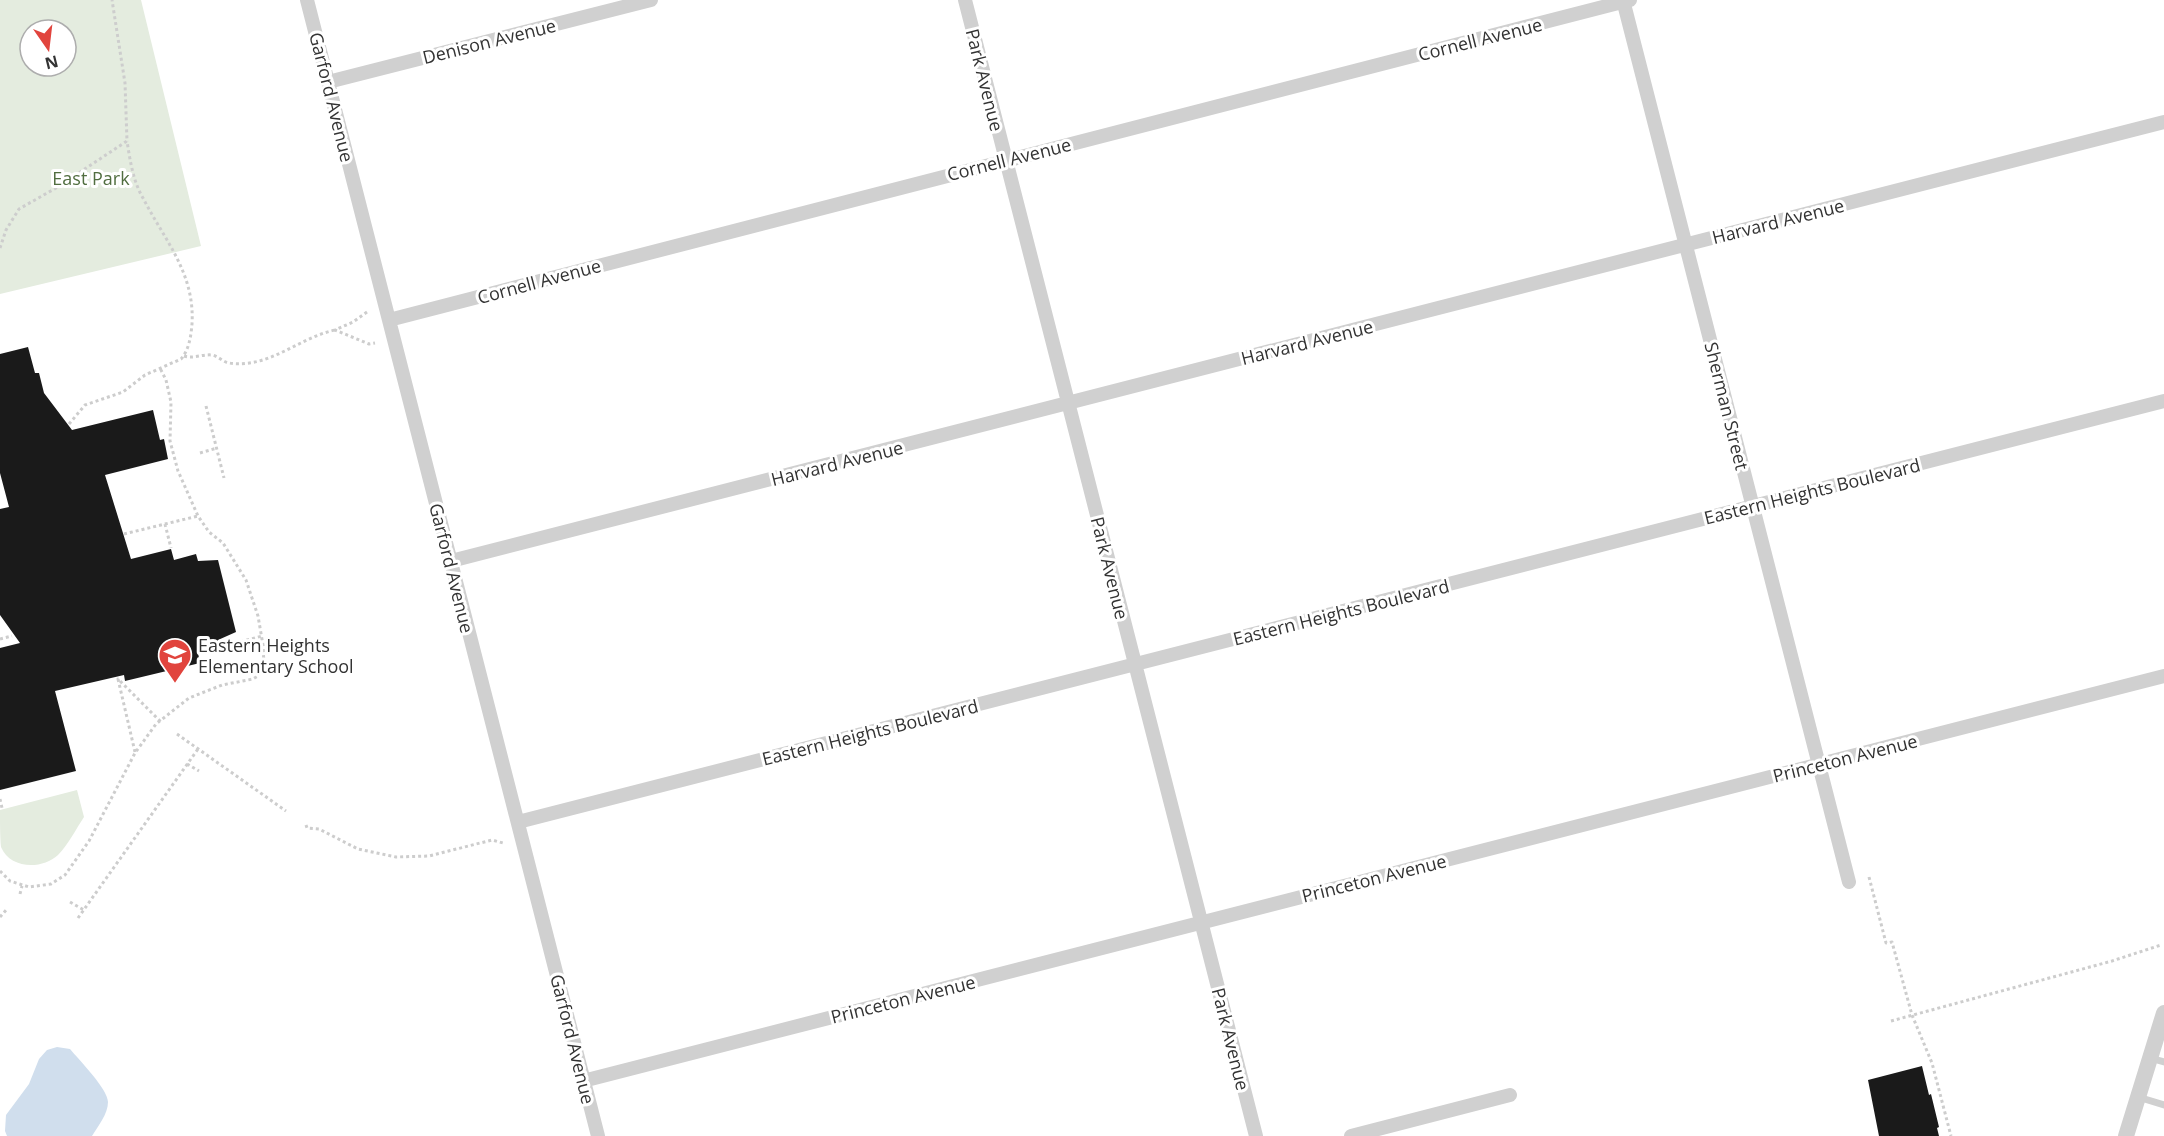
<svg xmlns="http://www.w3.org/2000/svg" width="2164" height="1136" font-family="'Open Sans',sans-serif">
<rect width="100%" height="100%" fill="#fff"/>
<path fill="#e4ecdf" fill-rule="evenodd" d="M 0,0 L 141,0 L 201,246 L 0,294 ZM 30,30 L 66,30 L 66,66 L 30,66 Z
M 77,790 L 84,817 C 76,829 68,845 58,855 C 42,870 10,869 1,847 C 0,838 0,820 0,810 Z"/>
<path fill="#d0deed" d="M 57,1047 L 70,1049 C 79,1060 108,1089 108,1102 C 108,1114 98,1126 92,1136 L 7,1136 L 5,1131 L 6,1115 L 29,1084 L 39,1059 L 47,1050 Z"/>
<path fill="#1a1a1a" d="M 28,347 L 35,373 L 39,373 L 44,393 L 72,430 L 153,410 L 160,440 L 164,439 L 168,459 L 105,475 L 131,559 L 171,549 L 174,560 L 196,554 L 198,561 L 218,560 L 236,632 L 218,640 L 219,647 L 198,653 L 200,663 L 125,681 L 124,675 L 55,691 L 76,771 L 0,790 L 0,648 L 20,643 L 0,615 L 0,509 L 9,507 L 0,473 L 0,354 Z
M 1922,1066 L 1929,1095 L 1931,1094 L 1939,1127 L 1937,1128 L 1939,1136 L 1879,1136 L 1868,1080 Z"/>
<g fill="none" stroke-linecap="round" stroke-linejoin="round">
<path stroke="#cdcdcd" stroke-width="3" stroke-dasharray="3 3" stroke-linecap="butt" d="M 0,248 L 6,230 L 19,209 L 56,188 L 127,141 L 125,83 L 112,0
M 367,312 L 353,322 L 335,330 L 369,344 L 375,343
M 184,356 C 194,359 202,354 212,355 C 218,356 223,362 229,363 C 269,369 298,338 335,330
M 206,406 L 224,478
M 69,424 L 85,405 L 123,392 L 145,375 L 181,359 C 189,350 191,336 192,324 C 195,273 165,241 143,198 C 133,181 130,160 127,141
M 200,453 L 217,448
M 165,524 L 171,548
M 124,534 L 198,516
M 0,639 L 12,636
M 200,653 L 262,636
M 177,734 L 286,811
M 135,752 L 118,679 L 161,722
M 187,764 L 199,771
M 0,799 L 2,808
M 306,825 L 307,828 L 319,829 L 358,849 L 396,857 L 429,856 L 492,840 L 503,843
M 0,871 L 10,881 L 29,887 L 51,884 L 65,875 L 89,841 L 135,753 L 156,724 L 189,698 L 222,685 L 253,679 L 258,676 L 264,665 L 263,645 L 258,616 L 246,580 L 223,543 L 209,532 L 198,516 L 178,471 L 170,441 L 171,402 L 166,380 L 160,368
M 1869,877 L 1886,943 L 1892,942 L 1912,1015 L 1932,1063 L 1951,1136
M 20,894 L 22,886
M 70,902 L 84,910
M 0,917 L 7,909
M 78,918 L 198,749
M 1891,1021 L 2112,961 L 2161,945"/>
<path stroke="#d0d0d0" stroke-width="7" d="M 2150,1058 L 2164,1062
M 2138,1097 L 2164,1105"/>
<path stroke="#d0d0d0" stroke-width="14" d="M 307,0 L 598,1136
M 965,0 L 1256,1136
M 1623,0 L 1849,882
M 328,82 L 651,0
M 389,320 L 1630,0
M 451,561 L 2164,122
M 518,822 L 2164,401
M 583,1081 L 2164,676
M 1351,1136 L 1510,1095"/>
<path stroke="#d0d0d0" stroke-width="16" d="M 2126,1136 L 2164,1013"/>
</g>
<defs>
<g id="school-pin" transform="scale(1.725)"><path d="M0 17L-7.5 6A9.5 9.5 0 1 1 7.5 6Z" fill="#e1443d" stroke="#fff"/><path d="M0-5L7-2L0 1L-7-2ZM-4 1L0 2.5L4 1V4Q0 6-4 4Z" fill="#fff"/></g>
</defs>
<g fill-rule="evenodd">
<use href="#school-pin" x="175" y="655"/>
</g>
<g text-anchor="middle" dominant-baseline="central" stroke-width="6" stroke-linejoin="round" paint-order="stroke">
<g font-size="18" fill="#333" stroke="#fff">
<text transform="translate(1480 39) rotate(-14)">Cornell Avenue</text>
<text transform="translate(489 41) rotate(-14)">Denison Avenue</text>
<text transform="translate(985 80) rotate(76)">Park Avenue</text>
<text transform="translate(332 97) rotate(76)">Garford Avenue</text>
<text transform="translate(1009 159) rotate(-14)">Cornell Avenue</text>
<text transform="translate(1778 221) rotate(-14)">Harvard Avenue</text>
<text transform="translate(539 281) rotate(-15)">Cornell Avenue</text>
<text transform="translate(1307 342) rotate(-14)">Harvard Avenue</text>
<text transform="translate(1727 406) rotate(76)">Sherman Street</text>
<text transform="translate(837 463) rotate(-14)">Harvard Avenue</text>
<text transform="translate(1812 491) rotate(-14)">Eastern Heights Boulevard</text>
<text transform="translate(452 568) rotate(76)">Garford Avenue</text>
<text transform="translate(1110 568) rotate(76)">Park Avenue</text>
<text transform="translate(1341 612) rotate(-14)">Eastern Heights Boulevard</text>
<text transform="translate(870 732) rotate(-14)">Eastern Heights Boulevard</text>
<text transform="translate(1845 758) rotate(-14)">Princeton Avenue</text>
<text transform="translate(1374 878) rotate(-14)">Princeton Avenue</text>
<text transform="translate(903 999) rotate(-14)">Princeton Avenue</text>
<text transform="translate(573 1039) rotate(76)">Garford Avenue</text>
<text transform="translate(1231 1039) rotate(76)">Park Avenue</text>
</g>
<g font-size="18" fill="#516e40" stroke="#fff">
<text x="91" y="178">East Park</text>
</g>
<g font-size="18" fill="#333" stroke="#fff" text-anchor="start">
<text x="198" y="645">Eastern Heights<tspan x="198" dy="21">Elementary School</tspan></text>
</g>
</g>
<g transform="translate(48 48) rotate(166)"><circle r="28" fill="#ffffff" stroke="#adadad" stroke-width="1.5"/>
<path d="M0-4.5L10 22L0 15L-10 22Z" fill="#e1443d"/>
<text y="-9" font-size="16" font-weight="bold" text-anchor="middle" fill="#333333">N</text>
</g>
</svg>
